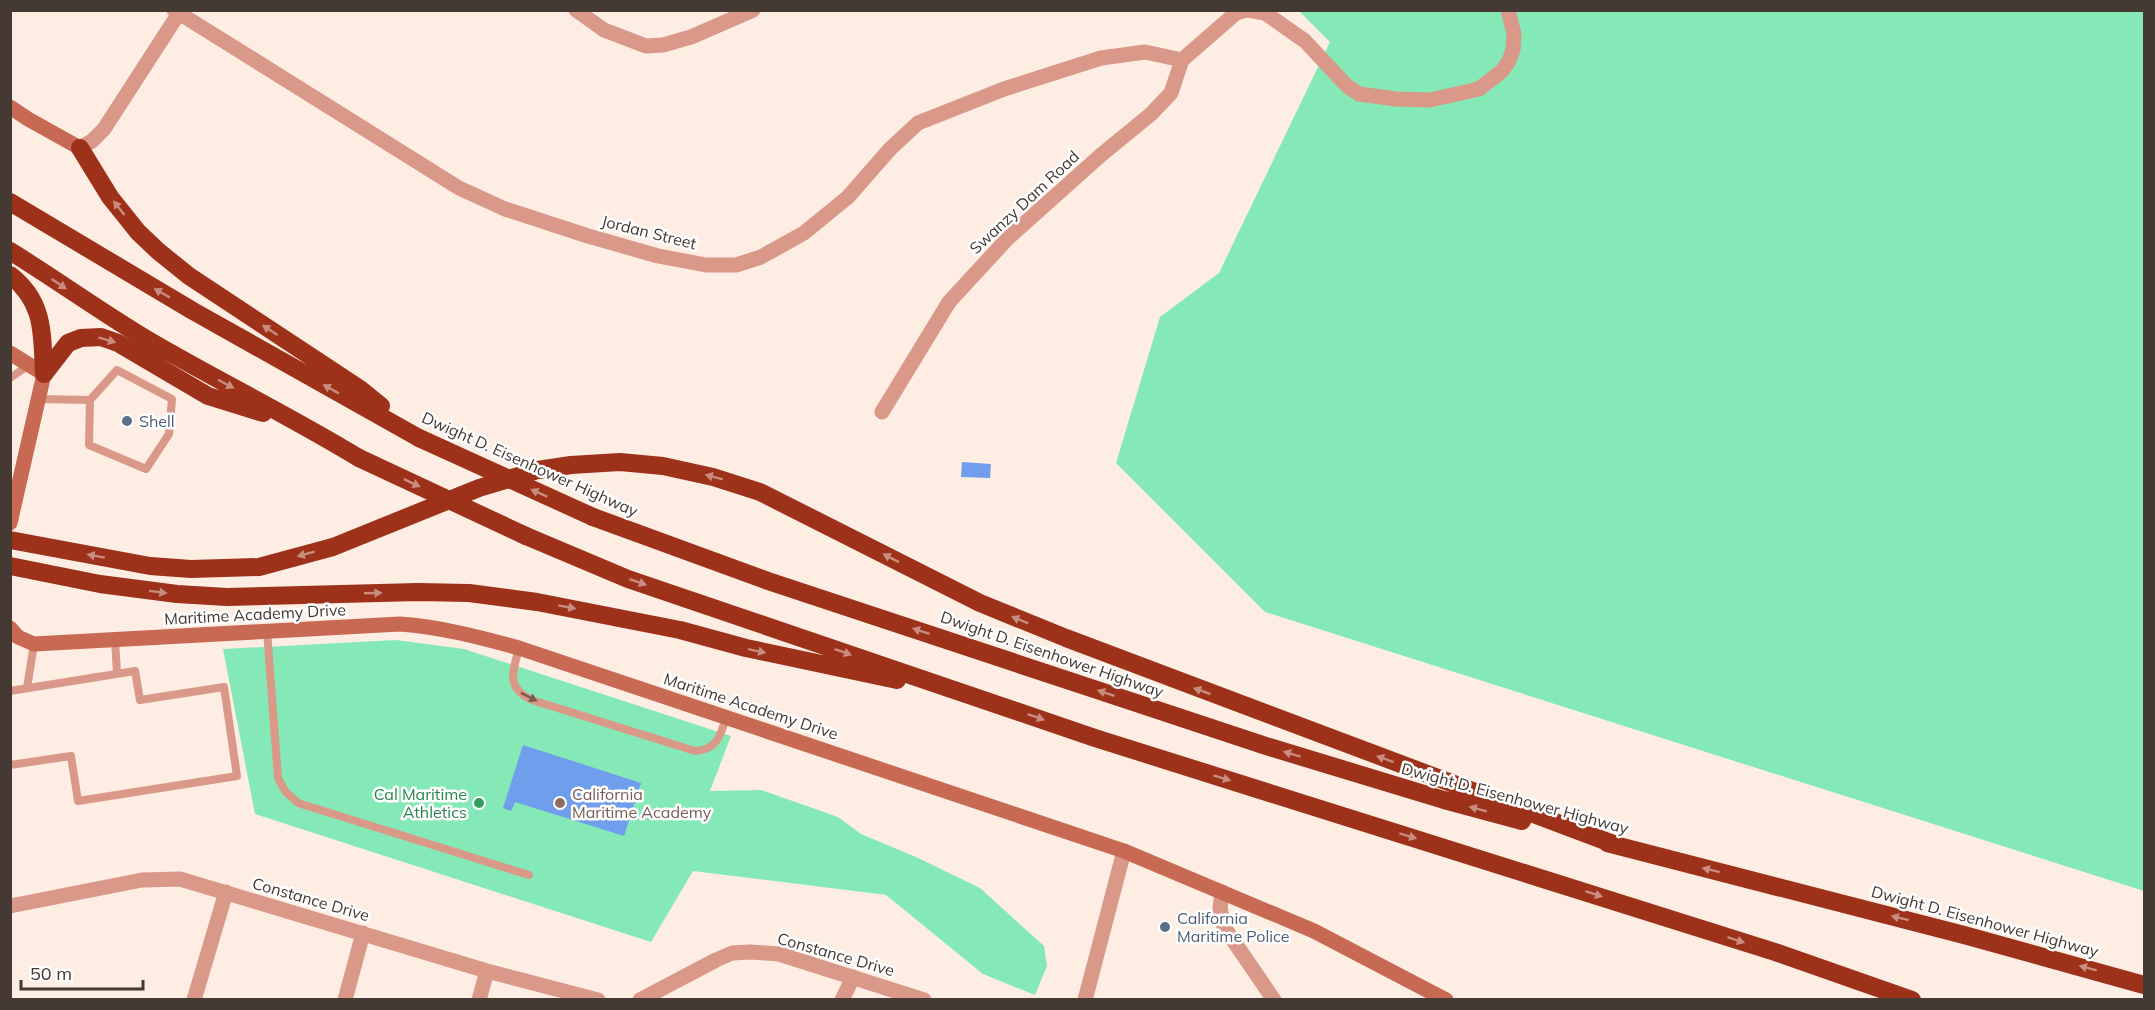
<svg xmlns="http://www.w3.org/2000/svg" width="2155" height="1010" font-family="Mulish,sans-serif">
<rect width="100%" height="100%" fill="#fdede3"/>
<path fill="#85e9b7" d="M 1299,11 L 2144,11 L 2144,891 L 1265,612 L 1116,463 L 1160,317 L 1219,273 L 1330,42 Z
M 396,640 L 464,649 L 731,736 L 710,791 L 761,790 L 838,817 L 861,834 L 916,857 L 980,888 L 1044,946 L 1047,966 L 1035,995 L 983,974 L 886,895 L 693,871 L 651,942 L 255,814 L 223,649 Z"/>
<path fill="#719eec" d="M 962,462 L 991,464 L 990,478 L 961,477 Z
M 523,745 L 641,783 L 624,836 L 515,802 L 511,811 L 503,808 Z"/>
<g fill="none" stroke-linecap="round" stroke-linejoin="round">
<path stroke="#d99888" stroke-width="8" d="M 117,370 L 172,399 L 169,434 L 146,469 L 89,445 L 90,400 Z
M 10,378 L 29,365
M 39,399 L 90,400
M 267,631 L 278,778 L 285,791 L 298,803 L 529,875
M 115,640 L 117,673
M 519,648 C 513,672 505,687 532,700 L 695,751 C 717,750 721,735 726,717
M 27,688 L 34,644
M 10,691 L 135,671 L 140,700 L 224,687 L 237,776 L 78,801 L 71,756 L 10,765"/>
<path stroke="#d99888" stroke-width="15" d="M 174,10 L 459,188 L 505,209 L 588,236 L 658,256 L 706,265 L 736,265 L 761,257 L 804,233 L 848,197 L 890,149 L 918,123 L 1004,89 L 1101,58 L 1145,52 L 1182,60
M 576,10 L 604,30 L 646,46 L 663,45 L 691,37 L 753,10
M 1248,10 L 1265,13 L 1305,41 L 1347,86 L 1359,94 L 1396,99 L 1430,100 L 1479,89 L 1502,71 L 1509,61 L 1513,50 L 1514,34 L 1508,10
M 1182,60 L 1236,13 L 1246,10
M 80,148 L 92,141 L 104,129 L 181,10
M 882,412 L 949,302 L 1008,238 L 1101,155 L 1151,114 L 1171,93 L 1182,60
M 1222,892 L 1220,908 L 1224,927 L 1274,1000
M 10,906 L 142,880 L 180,879 L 487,971 L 598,1000
M 194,1000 L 226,892
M 345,1000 L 363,933
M 479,1000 L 487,971
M 640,1000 L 716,960 L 732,953 L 751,952 L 779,954 L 924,1000
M 842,1000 L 853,977
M 1085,1000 L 1124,851"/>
<path stroke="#c86954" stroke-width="15" d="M 10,107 L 28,119 L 80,148
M 10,353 L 44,374 L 10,523
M 10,628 L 18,637 L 34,644 L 400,624 C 441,627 479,637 519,648 L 1124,851 L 1314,931 L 1446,1000"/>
<path stroke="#9d3119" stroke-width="18" d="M 80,148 L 110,197 L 138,232 L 158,251 L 189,276 L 360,389 L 381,406
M 10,202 L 193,311 L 419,438
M 10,251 C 57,280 101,312 148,340 C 218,381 290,416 359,458
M 10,275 C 45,302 42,334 44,374
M 44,374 L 68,343 L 81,338 L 101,337 L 118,343 L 208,396 L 263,413
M 593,517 L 768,581 L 1091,688 L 1266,746 L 1444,800 L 1522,821
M 526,536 L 628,579 L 1095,738 L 1775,952 L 1912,1000
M 10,540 L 150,566 L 191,569 L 259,567 L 333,547 L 479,488 L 538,470 L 571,465 L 620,462 L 663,466 L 713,477 L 760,492 L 980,603 L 1066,638 L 1616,845
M 10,566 L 100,584 L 177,594 L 227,597 L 418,592 L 469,593 L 537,602 L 680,630 L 746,648 L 897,680
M 1607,843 L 1964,935 L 2144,985"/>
<path stroke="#9d3119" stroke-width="18" d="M 419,438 L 593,517
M 359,458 L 526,536"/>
</g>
<defs><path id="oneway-solid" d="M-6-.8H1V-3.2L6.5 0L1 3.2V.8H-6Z" transform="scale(1.5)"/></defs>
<g fill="#c98d80">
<use href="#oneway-solid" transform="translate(119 208) rotate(-128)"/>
<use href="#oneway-solid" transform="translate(59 284) rotate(34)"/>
<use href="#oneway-solid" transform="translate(162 293) rotate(-150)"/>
<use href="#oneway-solid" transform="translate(270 330) rotate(-147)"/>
<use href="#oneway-solid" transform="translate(107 340) rotate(17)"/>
<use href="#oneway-solid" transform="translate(226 384) rotate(28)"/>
<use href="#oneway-solid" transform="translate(331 389) rotate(-151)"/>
<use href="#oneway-solid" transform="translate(714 477) rotate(-165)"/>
<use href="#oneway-solid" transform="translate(412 483) rotate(25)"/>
<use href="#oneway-solid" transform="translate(539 493) rotate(-156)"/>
<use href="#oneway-solid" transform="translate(306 554) rotate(165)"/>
<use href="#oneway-solid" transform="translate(96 556) rotate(-170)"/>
<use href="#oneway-solid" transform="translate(891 558) rotate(-153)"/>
<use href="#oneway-solid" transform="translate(638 582) rotate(19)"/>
<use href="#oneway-solid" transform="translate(158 592) rotate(7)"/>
<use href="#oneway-solid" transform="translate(373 593) rotate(-2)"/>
<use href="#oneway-solid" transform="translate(567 607) rotate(10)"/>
<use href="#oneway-solid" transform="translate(1020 620) rotate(-158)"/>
<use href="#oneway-solid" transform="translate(921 631) rotate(-162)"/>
<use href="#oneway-solid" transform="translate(757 651) rotate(12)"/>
<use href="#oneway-solid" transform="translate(843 652) rotate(19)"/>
<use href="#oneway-solid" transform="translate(1202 691) rotate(-160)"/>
<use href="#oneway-solid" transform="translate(1106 693) rotate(-162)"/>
<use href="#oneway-solid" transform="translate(1036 717) rotate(19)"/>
<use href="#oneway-solid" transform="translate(1292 754) rotate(-163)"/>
<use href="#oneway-solid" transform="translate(1385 759) rotate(-160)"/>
<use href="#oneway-solid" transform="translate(1222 778) rotate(17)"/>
<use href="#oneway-solid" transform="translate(1478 809) rotate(-165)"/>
<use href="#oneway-solid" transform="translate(1408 836) rotate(17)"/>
<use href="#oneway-solid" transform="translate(1711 870) rotate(-166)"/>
<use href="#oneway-solid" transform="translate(1594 894) rotate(18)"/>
<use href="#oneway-solid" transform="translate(1900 918) rotate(-166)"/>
<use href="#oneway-solid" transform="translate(1736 940) rotate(18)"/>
<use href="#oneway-solid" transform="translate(2088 968) rotate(-165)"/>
</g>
<use fill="#785a51" href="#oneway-solid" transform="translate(529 697) rotate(27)"/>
<g fill="#5c6f8a" stroke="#fefefe" stroke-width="2">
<circle cx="127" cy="421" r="6"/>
<circle cx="1165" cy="927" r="6"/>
</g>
<circle fill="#2e9e5b" stroke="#fefefe" stroke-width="2" cx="479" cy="803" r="6"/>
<circle fill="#8d6e63" stroke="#fefefe" stroke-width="2" cx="560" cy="803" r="6"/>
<g text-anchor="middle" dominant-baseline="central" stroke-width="5" stroke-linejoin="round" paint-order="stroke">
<g font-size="16" fill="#443933" stroke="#fefefe">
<text transform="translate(1024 202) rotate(-43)">Swanzy Dam Road</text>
<text transform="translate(649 232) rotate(14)">Jordan Street</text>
<text transform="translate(530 464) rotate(24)">Dwight D. Eisenhower Highway</text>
<text transform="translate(255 614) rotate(-3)">Maritime Academy Drive</text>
<text transform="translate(1052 654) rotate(19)">Dwight D. Eisenhower Highway</text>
<text transform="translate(751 706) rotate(18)">Maritime Academy Drive</text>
<text transform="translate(1515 798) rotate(15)">Dwight D. Eisenhower Highway</text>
<text transform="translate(311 899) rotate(16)">Constance Drive</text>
<text transform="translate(1985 921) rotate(15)">Dwight D. Eisenhower Highway</text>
<text transform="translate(836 954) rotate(16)">Constance Drive</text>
</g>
<g font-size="16" fill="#4e5e75" stroke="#fefefe" text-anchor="start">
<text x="139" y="421">Shell</text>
<text x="1177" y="918">California<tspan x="1177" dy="18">Maritime Police</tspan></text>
</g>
<g font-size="16" fill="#27864d" stroke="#fefefe" text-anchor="end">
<text x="467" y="794">Cal Maritime<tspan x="467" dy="18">Athletics</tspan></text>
</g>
<g font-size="16" fill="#785e54" stroke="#fefefe" text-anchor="start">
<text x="572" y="794">California<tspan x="572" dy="18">Maritime Academy</tspan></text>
</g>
</g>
<rect width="2155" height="1010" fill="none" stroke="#443933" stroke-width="24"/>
<path d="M21 980v9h122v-9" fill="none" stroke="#443933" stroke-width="3"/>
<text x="30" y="980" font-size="18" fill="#443933" stroke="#fefefe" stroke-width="4.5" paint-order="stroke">50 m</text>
</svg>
